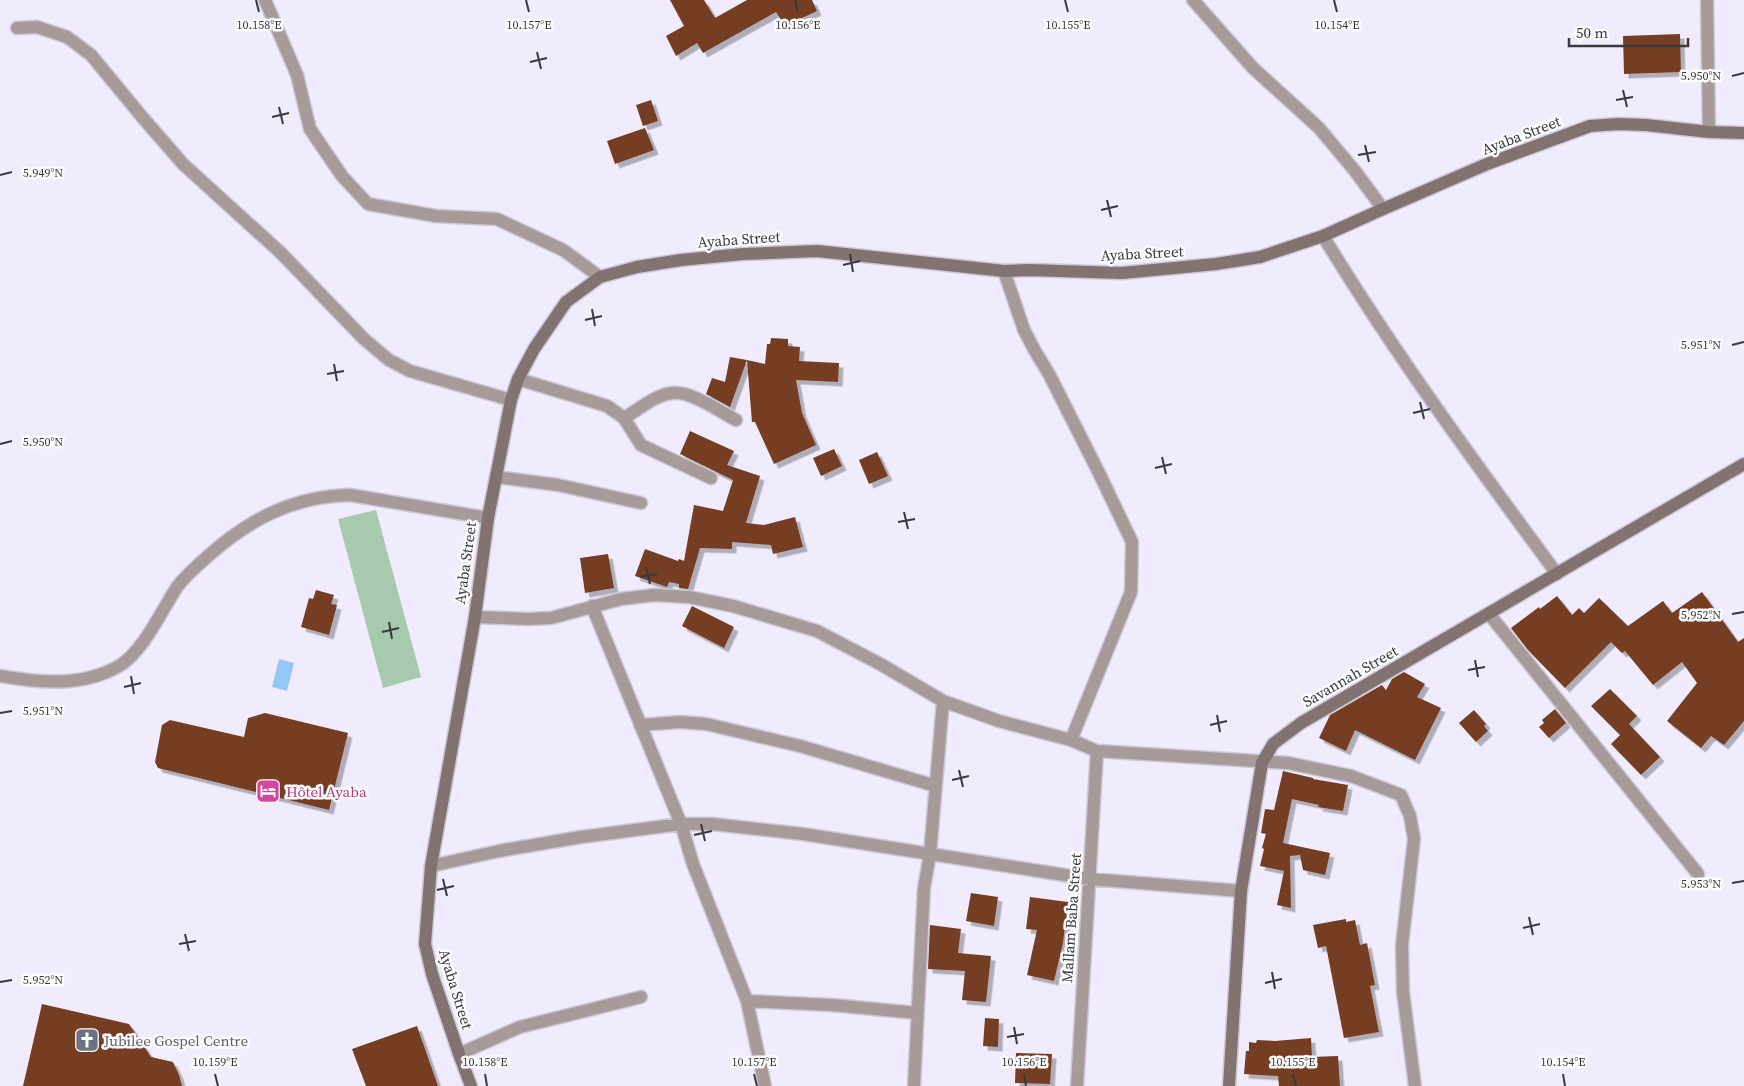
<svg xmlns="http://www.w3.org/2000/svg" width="1744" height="1086" font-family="'Source Serif 4',serif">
<defs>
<filter id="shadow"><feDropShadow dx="4.5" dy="4.5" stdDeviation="0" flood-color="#0004"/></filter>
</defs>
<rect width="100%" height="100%" fill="#f0ecfd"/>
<path fill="#a7c9ae" d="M 376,510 L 421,677 L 383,688 L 338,519 Z"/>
<path fill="#94c8f7" d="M 279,659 L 294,663 L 287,691 L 272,687 Z"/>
<path fill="#743d22" filter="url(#shadow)" d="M 670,0 L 704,0 L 715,18 L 747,0 L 812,0 L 817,11 L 785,26 L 776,12 L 703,53 L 697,43 L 676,56 L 666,36 L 684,26 Z
M 1680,34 L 1681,72 L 1624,74 L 1623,36 Z
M 651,100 L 658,121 L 643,126 L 636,105 Z
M 645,128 L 654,150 L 615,164 L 607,141 Z
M 771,338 L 788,339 L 788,346 L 800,347 L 799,361 L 839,363 L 838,382 L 796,380 L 802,413 L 816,445 L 774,464 L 755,422 L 752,422 L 747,360 L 765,364 L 767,344 L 770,344 Z
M 730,357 L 747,360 L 730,407 L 706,394 L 712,378 L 725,382 Z
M 690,431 L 734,451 L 727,465 L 760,476 L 746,523 L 764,525 L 795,517 L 803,547 L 773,554 L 771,545 L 732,542 L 732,549 L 700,548 L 688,589 L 679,588 L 679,584 L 669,582 L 667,587 L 635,576 L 645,549 L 678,561 L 679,559 L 684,561 L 694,505 L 723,511 L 733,480 L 680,454 Z
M 834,449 L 842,466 L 821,476 L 813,458 Z
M 877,452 L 888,476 L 869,484 L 859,460 Z
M 608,554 L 614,588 L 585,593 L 580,558 Z
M 316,590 L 334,595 L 331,604 L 337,605 L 329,635 L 301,627 L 309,598 L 313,599 Z
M 1702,592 L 1738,642 L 1744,638 L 1744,721 L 1724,745 L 1711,736 L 1701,748 L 1667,721 L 1697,683 L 1682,662 L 1653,685 L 1625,651 L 1622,653 L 1611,642 L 1565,688 L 1528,650 L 1511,628 L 1539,607 L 1540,609 L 1557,596 L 1572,615 L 1579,608 L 1584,613 L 1599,598 L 1628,626 L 1663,601 L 1672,613 Z
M 692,606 L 734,627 L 724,648 L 682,626 Z
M 1404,672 L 1425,684 L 1417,697 L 1441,708 L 1415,760 L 1355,730 L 1346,751 L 1319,738 L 1330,715 L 1382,685 L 1386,690 L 1392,679 Z
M 1610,689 L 1637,716 L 1629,724 L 1660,757 L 1641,775 L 1611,744 L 1620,735 L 1591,706 Z
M 1555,709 L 1566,723 L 1549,738 L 1539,727 L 1544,723 L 1542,720 Z
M 1474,710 L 1486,724 L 1484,726 L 1488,731 L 1476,742 L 1459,723 Z
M 265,713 L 348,733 L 329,810 L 158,768 L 155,762 L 162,725 L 170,720 L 244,737 L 248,718 Z
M 1283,771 L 1313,778 L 1313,779 L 1348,785 L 1343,811 L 1318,807 L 1319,805 L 1292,799 L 1283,843 L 1330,853 L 1325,875 L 1303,870 L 1300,855 L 1290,856 L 1291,908 L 1277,905 L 1284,871 L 1260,866 L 1264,849 L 1262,848 L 1266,834 L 1261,833 L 1265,809 L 1274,810 Z
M 971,893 L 998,897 L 994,926 L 966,921 Z
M 1030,897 L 1068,902 L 1063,943 L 1054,981 L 1027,975 L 1037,930 L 1026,929 Z
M 1346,919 L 1346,922 L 1355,920 L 1360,945 L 1367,943 L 1375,985 L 1370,986 L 1379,1032 L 1344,1038 L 1326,946 L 1318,948 L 1313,925 Z
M 930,925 L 961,929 L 958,953 L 991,956 L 986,1002 L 962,1000 L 965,971 L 928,969 Z
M 42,1004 L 129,1024 L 151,1057 L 173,1062 L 179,1075 L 182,1086 L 23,1086 Z
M 985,1018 L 999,1019 L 998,1047 L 983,1046 Z
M 417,1026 L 438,1086 L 366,1086 L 352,1049 Z
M 1311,1038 L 1312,1057 L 1338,1056 L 1340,1086 L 1279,1086 L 1278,1076 L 1244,1074 L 1246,1051 L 1249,1051 L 1249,1042 L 1256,1043 L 1257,1040 L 1275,1041 Z
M 1016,1053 L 1052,1054 L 1050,1084 L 1015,1083 Z"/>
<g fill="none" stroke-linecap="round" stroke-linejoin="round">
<g stroke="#ccc8d7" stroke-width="15">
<path id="street" d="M 265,0 L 297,75 L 310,129 L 342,176 L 368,204 L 436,216 L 497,219 L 563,250 L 600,277
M 1193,0 L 1253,68 L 1319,128 L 1355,171 L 1383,209
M 1707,0 L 1709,132
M 17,28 L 37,27 L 67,37 L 91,55 L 143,118 L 183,164 L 281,253 L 364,339 L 389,360 L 410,371 L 511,400
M 1323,236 C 1395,354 1475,463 1557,574
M 1004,271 L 1024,330 L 1035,351 L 1049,374 L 1100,475 L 1132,542 L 1131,592 L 1071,740
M 518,379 L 607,406 L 624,418 L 641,445 L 711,478
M 624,418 C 638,410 655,395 672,393 C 691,391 719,411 736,420
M 496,477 L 558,485 L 641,503
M 592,606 L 681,824 L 693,864 L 747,1001 L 765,1086
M 1489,614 L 1698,874
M 475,617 L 528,619 L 551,618 L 621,599 L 654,595 L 689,597 L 733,606 L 817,631 L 882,665 L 943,701 L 999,721 L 1071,740 L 1097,751 L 1288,763 L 1351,776 L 1401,795 L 1410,816 L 1414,839 L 1402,945 L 1403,992 L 1415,1086
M 0,676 C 41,683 82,687 119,666 C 143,652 162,610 177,587 C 185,576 197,566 207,557 C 248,520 293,496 350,495 L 488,518
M 640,725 L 680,722 L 706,724 L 800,746 L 936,786
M 431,866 L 499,851 L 581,837 L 681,824 L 712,824 L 803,834 L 1090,879 L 1241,891
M 747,1001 L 832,1005 L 917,1013
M 459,1054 L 520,1027 L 641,997
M 914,1086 L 924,888 L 930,854 L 943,701
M 1077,1086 L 1097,751"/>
</g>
<g stroke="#ccc8d7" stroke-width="15">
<path id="secondary" d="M 471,1086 L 459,1054 L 432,974 L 425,944 L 431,866 L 475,617 L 488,518 L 511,400 L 518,379 L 534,349 L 566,302 L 600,277 L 637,267 L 681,260 L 743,254 L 817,251 L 1004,271 L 1029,270 L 1122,273 L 1216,264 L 1260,257 L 1323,236 L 1383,209 L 1487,164 L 1590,126 L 1618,124 L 1646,125 L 1709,132 L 1744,133
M 1229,1086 L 1241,891 L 1262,763 L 1273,744 L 1301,723 L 1744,464"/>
</g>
<use href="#street" stroke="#a69b99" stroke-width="12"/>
<use href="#secondary" stroke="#837370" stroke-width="12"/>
</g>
<path fill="none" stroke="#3a3841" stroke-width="2" d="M 256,0 L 259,12M 526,0 L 529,12M 795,0 L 798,12M 1065,0 L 1068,12M 1334,0 L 1337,12M 537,52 L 541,69M 530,62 L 547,58M 1732,76 L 1744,73M 1623,90 L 1627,107M 1616,100 L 1633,97M 279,107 L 283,124M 272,117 L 289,113M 1365,145 L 1369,162M 1358,155 L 1376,152M 0,175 L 12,172M 1107,200 L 1111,217M 1101,210 L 1118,206M 850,254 L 853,272M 843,265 L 860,261M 592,309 L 595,326M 585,320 L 602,316M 1732,345 L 1744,342M 334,364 L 337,381M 327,374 L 344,371M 1420,402 L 1424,419M 1413,413 L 1430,409M 0,444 L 12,441M 1162,457 L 1166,474M 1155,468 L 1172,464M 904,512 L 908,529M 898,522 L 915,519M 646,567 L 650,584M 640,577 L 657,574M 1732,614 L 1744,612M 389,622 L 392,639M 382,632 L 399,628M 1475,660 L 1478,677M 1468,670 L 1485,667M 131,676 L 134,694M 124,687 L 141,683M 0,713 L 12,711M 1217,715 L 1220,732M 1210,725 L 1227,721M 959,770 L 963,787M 952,780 L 969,776M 701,824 L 705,841M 694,835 L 712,831M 443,879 L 447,896M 1732,883 L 1744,881M 437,890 L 454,886M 1529,917 L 1533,935M 1523,928 L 1540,924M 185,934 L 189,951M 179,944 L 196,941M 1272,972 L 1275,989M 0,982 L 12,980M 1265,983 L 1282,979M 1014,1027 L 1017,1044M 1007,1037 L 1024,1034M 215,1074 L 218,1086M 485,1074 L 487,1086M 754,1074 L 757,1086M 1024,1074 L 1026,1086M 1293,1074 L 1296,1086M 1563,1074 L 1565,1086"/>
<defs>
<g id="hotel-square" transform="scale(1.25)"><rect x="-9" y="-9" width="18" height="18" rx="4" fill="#d1479c" stroke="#fcfcfc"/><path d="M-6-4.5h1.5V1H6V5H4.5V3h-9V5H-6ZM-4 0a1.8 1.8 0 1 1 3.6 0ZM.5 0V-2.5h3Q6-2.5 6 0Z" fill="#fff"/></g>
<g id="church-square" transform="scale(1.25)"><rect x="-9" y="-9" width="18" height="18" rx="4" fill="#6b7280" stroke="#fcfcfc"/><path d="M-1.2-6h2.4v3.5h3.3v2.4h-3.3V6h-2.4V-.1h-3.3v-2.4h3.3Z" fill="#fff"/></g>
</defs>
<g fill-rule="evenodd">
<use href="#hotel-square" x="268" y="791"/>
<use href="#church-square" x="87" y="1040"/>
</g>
<g text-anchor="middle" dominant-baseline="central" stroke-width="5" stroke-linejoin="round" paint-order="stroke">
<g font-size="15" fill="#3a3841" stroke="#fcfcfc">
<text transform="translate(1521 135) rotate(-21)">Ayaba Street</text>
<text transform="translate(739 239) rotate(-4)">Ayaba Street</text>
<text transform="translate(1142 253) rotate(-3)">Ayaba Street</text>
<text transform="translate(465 563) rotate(-82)">Ayaba Street</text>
<text transform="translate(1350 676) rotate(-30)">Savannah Street</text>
<text transform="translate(1071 918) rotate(-86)">Mallam Baba Street</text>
<text transform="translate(456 989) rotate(73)">Ayaba Street</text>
</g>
<g font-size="15" fill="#b23c85" stroke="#fcfcfc" text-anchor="start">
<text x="286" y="791">Hôtel Ayaba</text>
</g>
<g font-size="15" fill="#5b616d" stroke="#fcfcfc" text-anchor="start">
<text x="104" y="1040">Jubilee Gospel Centre</text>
</g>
</g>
<g font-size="12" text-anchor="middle" fill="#3a3841" stroke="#fcfcfc" stroke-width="5" stroke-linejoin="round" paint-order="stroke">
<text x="259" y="29">10.158°E</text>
<text x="529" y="29">10.157°E</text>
<text x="798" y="29">10.156°E</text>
<text x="1068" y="29">10.155°E</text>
<text x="1337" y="29">10.154°E</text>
<text x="1701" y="80">5.950°N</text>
<text x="43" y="177">5.949°N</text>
<text x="1701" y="349">5.951°N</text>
<text x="43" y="446">5.950°N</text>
<text x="1701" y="619">5.952°N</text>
<text x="43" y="715">5.951°N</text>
<text x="1701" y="888">5.953°N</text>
<text x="43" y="984">5.952°N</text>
<text x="215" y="1066">10.159°E</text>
<text x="485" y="1066">10.158°E</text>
<text x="754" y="1066">10.157°E</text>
<text x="1024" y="1066">10.156°E</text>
<text x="1293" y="1066">10.155°E</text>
<text x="1563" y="1066">10.154°E</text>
</g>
<path d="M1569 38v8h119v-8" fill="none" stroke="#3a3841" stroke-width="2.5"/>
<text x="1576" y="38" font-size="15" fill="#3a3841" stroke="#fcfcfc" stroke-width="4" paint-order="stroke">50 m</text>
</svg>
